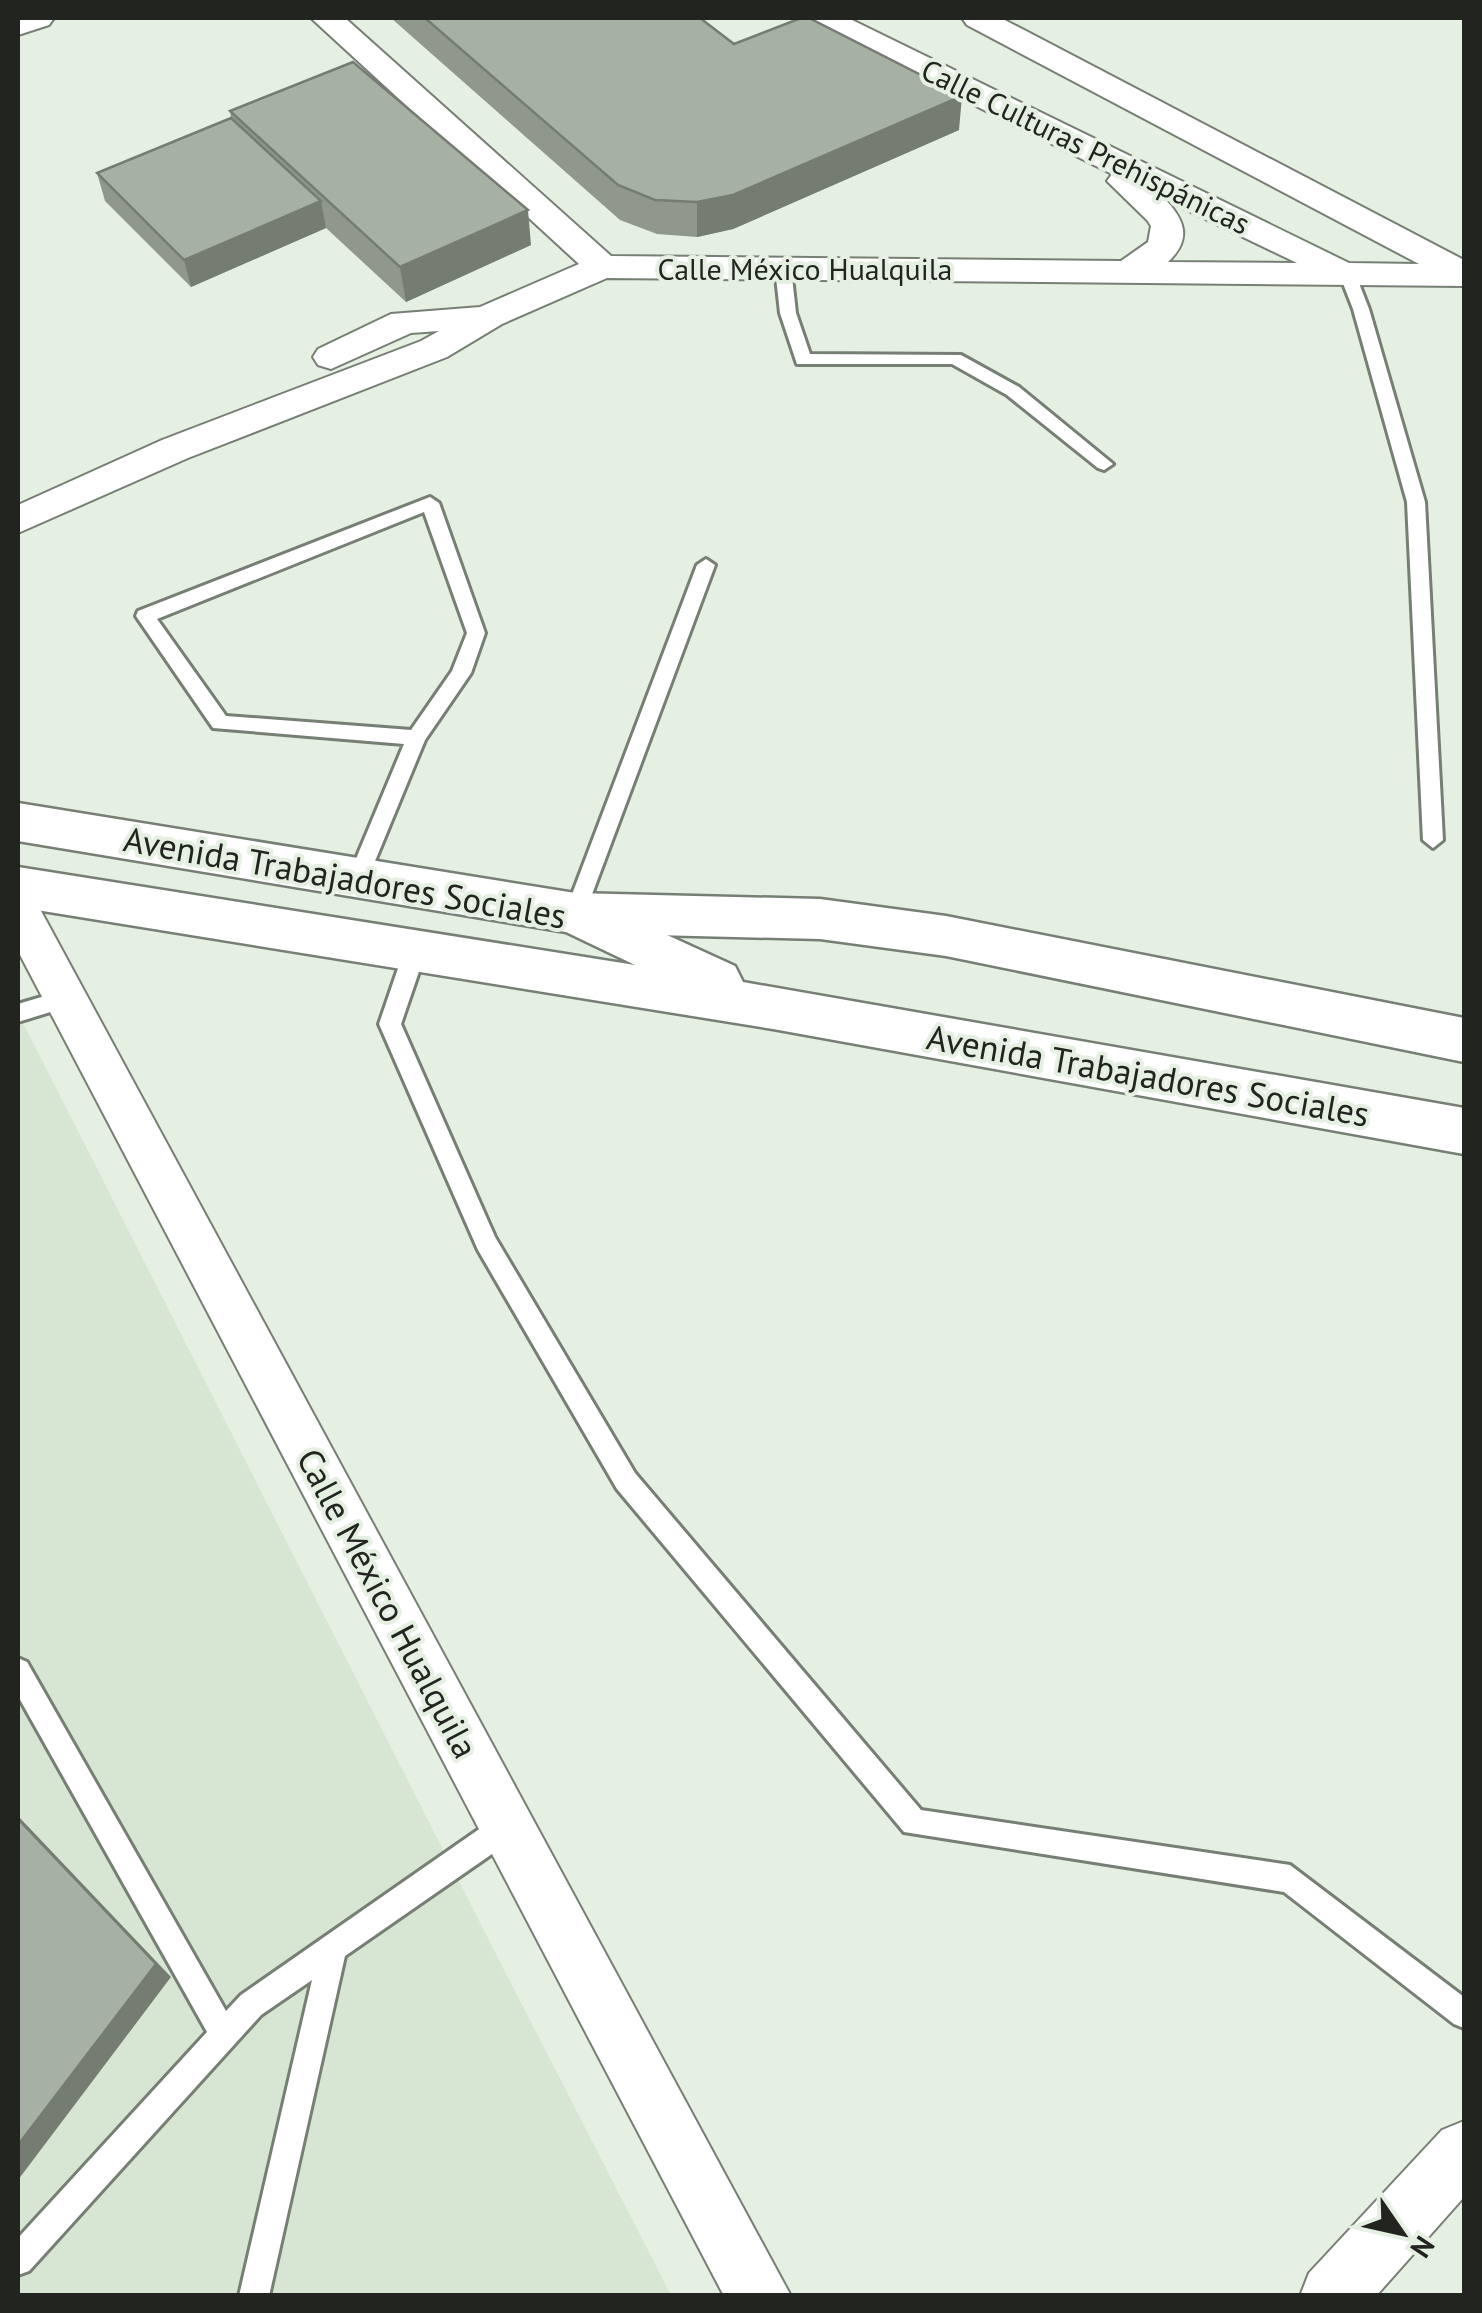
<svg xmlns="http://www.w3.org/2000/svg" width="1482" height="2313" font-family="'PT Sans',sans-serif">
<rect width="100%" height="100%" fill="#e5f0e2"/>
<path fill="#d7e6d2" d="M 18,1013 L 495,1952 L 671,2295 L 18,2295 Z"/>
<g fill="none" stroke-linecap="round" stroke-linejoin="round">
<g stroke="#767f73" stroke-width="6">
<path id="service" d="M 783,263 L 791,268 L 796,313 L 810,354 L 961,355 L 1019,387 L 1113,464 L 1104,470 L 1098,468 L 1007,395 L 952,364 L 797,364 L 780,313 L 775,268 Z
M 1347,268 L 1355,273 L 1369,309 L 1425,502 L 1443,840 L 1433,848 L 1423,840 L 1407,502 L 1353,309 L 1339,273 Z
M 430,497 L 439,503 L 485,633 L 471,673 L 425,740 L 368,878 L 358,886 L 348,878 L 404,744 L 213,728 L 136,616 L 138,611 ZM 424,512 L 467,633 L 452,671 L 411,730 L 226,716 L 157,619 Z
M 706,559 L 715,565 L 585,913 L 575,921 L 568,919 L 565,913 L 697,565 Z
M 415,943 L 426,951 L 401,1024 L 495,1237 L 635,1473 L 921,1810 L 1290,1865 L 1464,1997 L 1464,2028 L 1454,2024 L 1284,1892 L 904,1832 L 617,1489 L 478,1250 L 379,1024 L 404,951 Z
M 65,990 L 76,999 L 73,1005 L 18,1022 L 18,1004 Z
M 18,1658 L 27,1662 L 226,2011 L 241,1995 L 498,1816 L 508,1812 L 518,1816 L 522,1826 L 518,1836 L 345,1956 L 269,2296 L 239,2296 L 312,1980 L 261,2015 L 29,2271 L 18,2275 L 18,2238 L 207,2032 L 18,1696 Z"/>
</g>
<g stroke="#767f73" stroke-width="4">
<path id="minor" d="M 18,18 L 54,18 L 49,25 L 18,35 Z
M 311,18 L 345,18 L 611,256 L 1121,261 L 1148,242 L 1151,226 L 1147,220 L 1107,181 L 1112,174 L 814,25 L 809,18 L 848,18 L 1349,263 L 1419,264 L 967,25 L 962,18 L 1001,18 L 1464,260 L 1464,286 L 607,278 L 502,324 L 447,357 L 188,458 L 18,533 L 18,505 L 162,440 L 421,341 L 439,331 L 411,333 L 331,369 L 318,365 L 313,357 L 318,349 L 391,314 L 480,307 L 579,264 ZM 1166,200 L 1297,263 L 1168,262 C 1191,240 1186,222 1166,200 Z
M 18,893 L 34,898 L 791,2296 L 724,2296 L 18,951 Z
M 1464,2121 L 1464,2197 L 1376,2296 L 1300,2296 L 1309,2273 L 1442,2130 Z"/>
</g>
<g stroke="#767f73" stroke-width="5">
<path id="primary" d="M 18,803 L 575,893 L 735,966 L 743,982 L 1464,1108 L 1464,1154 L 773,1029 L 18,907 L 18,867 L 635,965 L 566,932 L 18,841 Z"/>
</g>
<g stroke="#767f73" stroke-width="5">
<path id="motorway" d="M 575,893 L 820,899 L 946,916 L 1464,1018 L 1464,1062 L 946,956 L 820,939 L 575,933 L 557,927 L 550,913 L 557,899 Z"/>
</g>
<use href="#service" fill="#fff" fill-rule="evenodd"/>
<use href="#minor" fill="#fff" fill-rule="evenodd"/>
<use href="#primary" fill="#fff" fill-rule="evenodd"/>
<use href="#motorway" fill="#fff" fill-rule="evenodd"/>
</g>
<path fill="#90988c" d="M 391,18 L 700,18 L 734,44 L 959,130 L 733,229 L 697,237 L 657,234 L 620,220 Z
M 230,111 L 531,245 L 406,302 L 326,228 L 191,287 L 105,201 L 97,173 L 231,118 Z"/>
<path fill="#757c72" d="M 962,96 L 959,130 L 733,229 L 697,237 L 697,202 Z
M 321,201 L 326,228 L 191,287 L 184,260 Z
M 528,210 L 531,245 L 406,302 L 400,267 Z
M 18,1816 L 171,1977 L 18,2180 Z"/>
<path fill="#a7b1a3" stroke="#757c72" stroke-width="2.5" d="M 425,18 L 700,18 L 734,44 L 801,18 L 809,18 L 962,96 L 733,195 L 697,202 L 655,200 L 618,185 Z
M 353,62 L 528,210 L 400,267 L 230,111 Z
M 231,118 L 321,201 L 184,260 L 97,173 Z
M 18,1819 L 156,1964 L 18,2145 Z"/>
<g text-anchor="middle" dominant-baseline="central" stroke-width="8" stroke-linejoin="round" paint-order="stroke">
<g font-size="30" fill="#21241f" stroke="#e5f0e2">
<text transform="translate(1086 146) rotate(26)">Calle Culturas Prehispánicas</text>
<text x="805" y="268">Calle México Hualquila</text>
</g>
<g font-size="35" fill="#21241f" stroke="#e5f0e2">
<text transform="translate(345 877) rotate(10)">Avenida Trabajadores Sociales</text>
<text transform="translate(1148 1075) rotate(10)">Avenida Trabajadores Sociales</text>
<text transform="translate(388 1603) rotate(62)">Calle México Hualquila</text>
</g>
</g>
<rect width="1482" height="2313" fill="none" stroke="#21241f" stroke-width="40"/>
<g transform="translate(1402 2233) rotate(124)" stroke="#e5f0e2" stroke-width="8" paint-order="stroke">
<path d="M0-8L18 38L0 25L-18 38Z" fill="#21241f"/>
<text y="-15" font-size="28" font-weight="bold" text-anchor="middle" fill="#21241f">N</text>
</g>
</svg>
